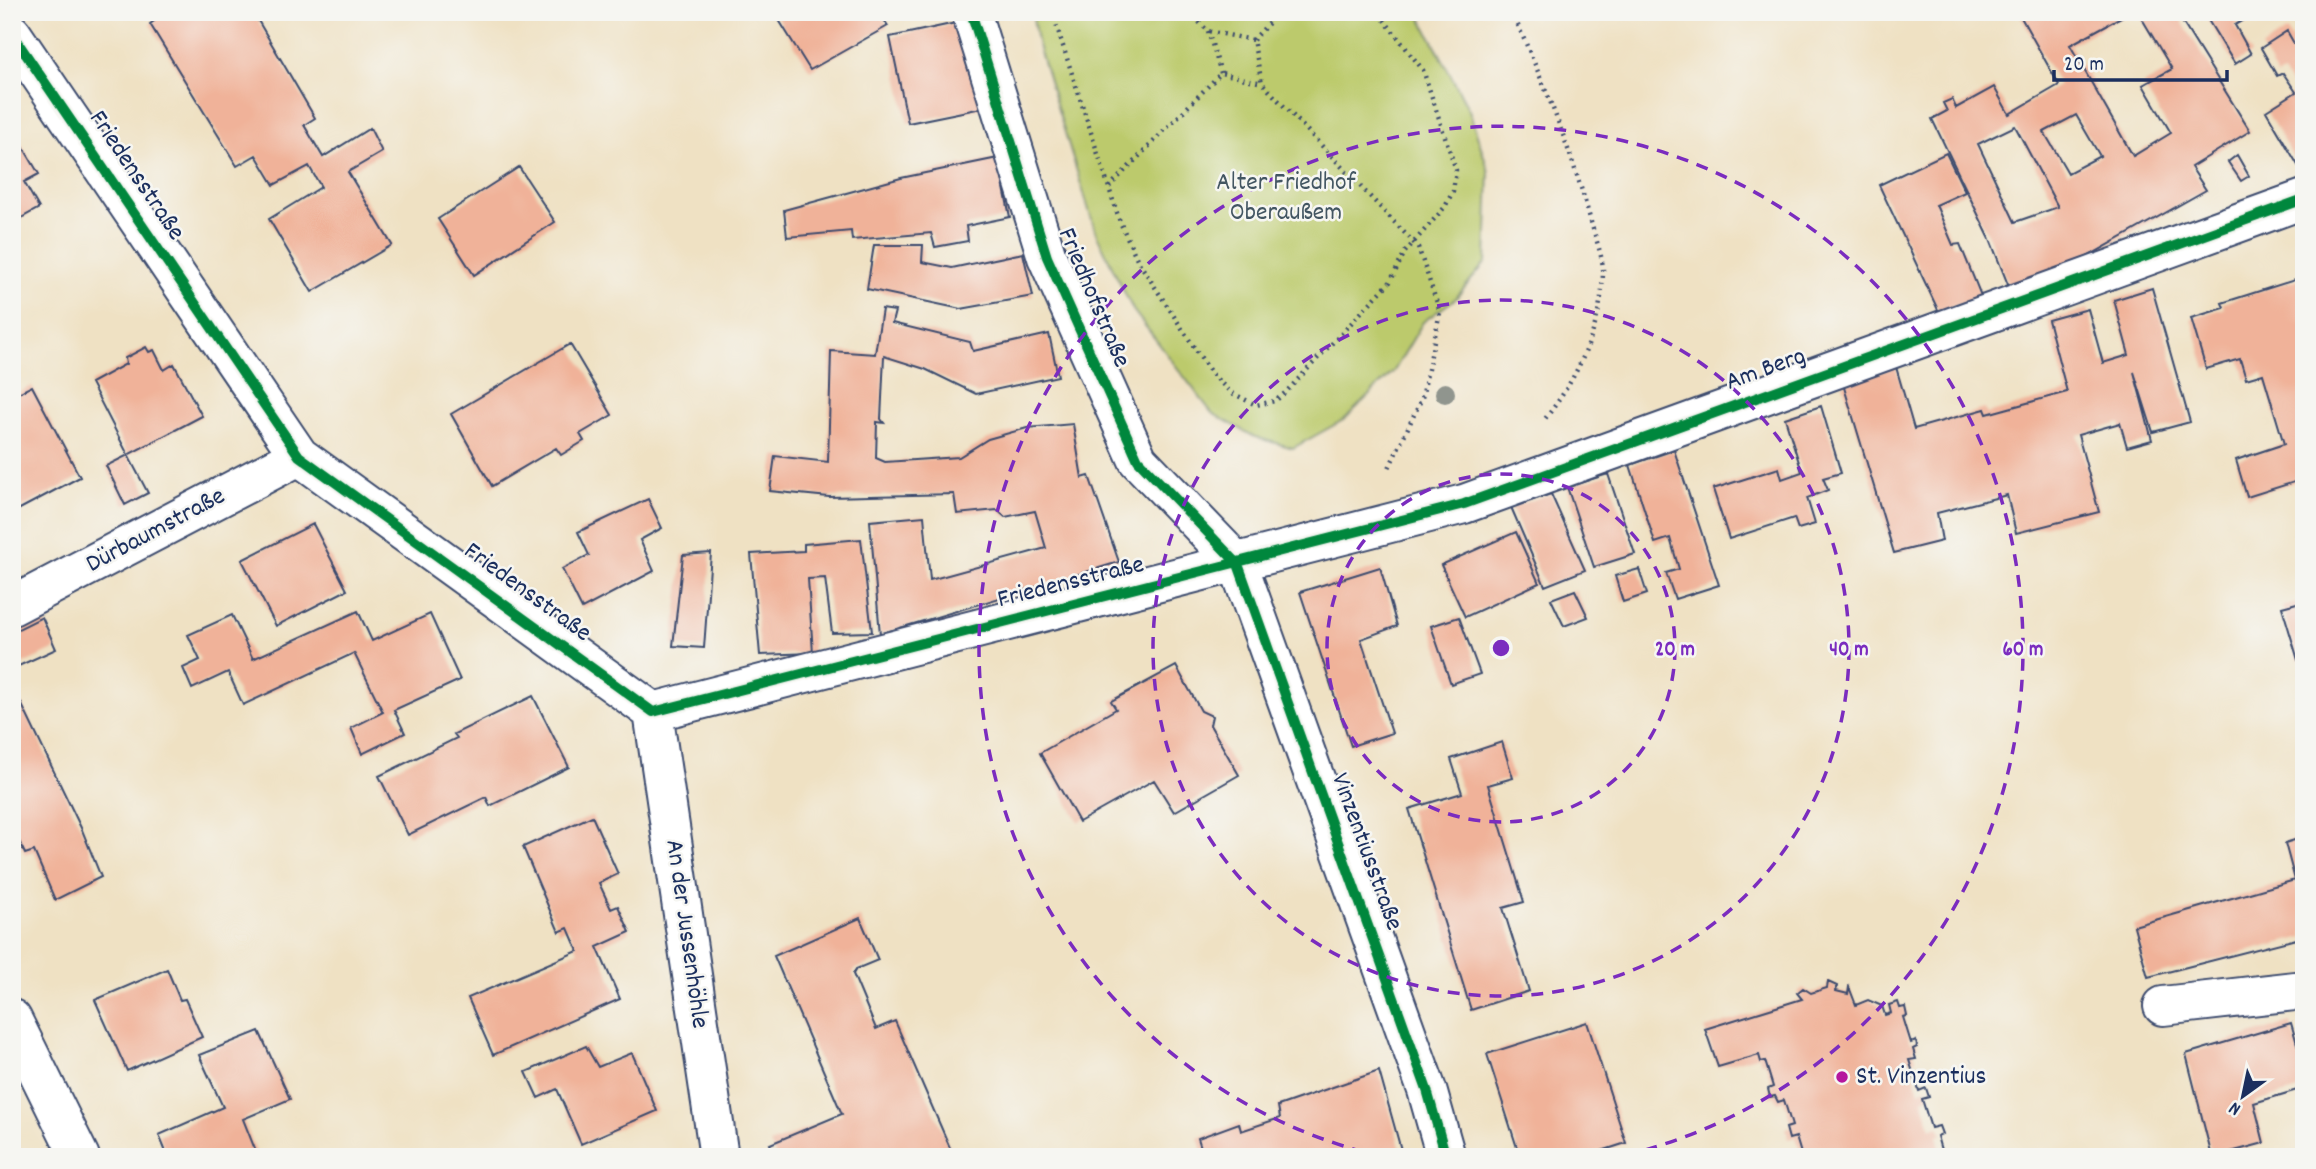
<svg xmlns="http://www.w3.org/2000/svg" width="2316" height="1169" font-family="Dekko,sans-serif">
<rect width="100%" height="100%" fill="#f6f6f2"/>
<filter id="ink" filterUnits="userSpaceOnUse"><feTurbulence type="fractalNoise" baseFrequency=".0143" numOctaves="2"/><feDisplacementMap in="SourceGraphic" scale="14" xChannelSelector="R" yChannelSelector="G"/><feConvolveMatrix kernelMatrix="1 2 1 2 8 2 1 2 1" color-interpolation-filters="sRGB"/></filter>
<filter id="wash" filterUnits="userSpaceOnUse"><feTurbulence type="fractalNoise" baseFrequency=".00686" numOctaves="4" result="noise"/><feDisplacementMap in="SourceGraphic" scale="28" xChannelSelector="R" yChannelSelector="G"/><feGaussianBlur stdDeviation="1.57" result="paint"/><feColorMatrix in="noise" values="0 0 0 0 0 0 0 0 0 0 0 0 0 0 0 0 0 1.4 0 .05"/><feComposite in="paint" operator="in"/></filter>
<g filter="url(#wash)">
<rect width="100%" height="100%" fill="#efe1c3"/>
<path fill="#bcca6c" stroke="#6c7c65" stroke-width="2" d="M 1032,12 L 1418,12 L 1469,110 L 1489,172 L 1486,262 L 1455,299 L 1423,322 L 1394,371 L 1345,419 L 1293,448 L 1255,437 L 1212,413 L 1133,310 L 1096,233 L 1037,42 Z"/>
<g id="blocks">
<path fill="#f0b299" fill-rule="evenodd" d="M 167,12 L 253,12 L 315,118 L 304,125 L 323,157 L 370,128 L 382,152 L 348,172 L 392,245 L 312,292 L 269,219 L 321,187 L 309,166 L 274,185 L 256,155 L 237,166 L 150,24 Z
M 774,12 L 879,12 L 888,26 L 810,70 Z
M 2018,12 L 2130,12 L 2070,45 L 2133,156 L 2171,133 L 2143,85 L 2172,69 L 2138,12 L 2176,12 L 2250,131 L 2191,167 L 2206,190 L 2085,258 L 2009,287 L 1989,237 L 1932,119 L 1947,111 L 1943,103 L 1952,99 L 1956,108 L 1994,87 L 2009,114 L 2059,85 ZM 2076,115 L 2100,156 L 2068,173 L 2044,132 ZM 2015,126 L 2058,207 L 2015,222 L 1978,144 Z
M 2203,12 L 2257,12 L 2235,25 L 2251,54 L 2235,64 Z
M 956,23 L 982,108 L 908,123 L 890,37 Z
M 2287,31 L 2304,61 L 2304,165 L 2299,167 L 2266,111 L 2296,92 L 2283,73 L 2277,76 L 2261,48 Z
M 12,128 L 39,174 L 24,182 L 39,208 L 12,223 Z
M 1946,153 L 1965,192 L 1936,205 L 1953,245 L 1960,244 L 1981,296 L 1939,312 L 1879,185 Z
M 2237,155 L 2249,176 L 2241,181 L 2228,162 Z
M 998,158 L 1010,217 L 966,226 L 968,241 L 935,247 L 931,233 L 852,240 L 851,231 L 787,237 L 784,210 L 901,178 Z
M 519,167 L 555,222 L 474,275 L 438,219 Z
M 874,245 L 923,245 L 922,262 L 952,268 L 1023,253 L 1033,296 L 961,309 L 867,289 Z
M 2304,277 L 2304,479 L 2247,497 L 2236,460 L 2284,444 L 2263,374 L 2246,379 L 2240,359 L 2206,369 L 2191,318 L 2224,308 L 2222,303 Z
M 2152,288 L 2190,422 L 2153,432 L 2134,372 L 2152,440 L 2127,447 L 2120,423 L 2078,435 L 2099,512 L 2016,533 L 2007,495 L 1937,513 L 1942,541 L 1894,553 L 1843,384 L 1896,367 L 1914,429 L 1985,409 L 1987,414 L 2067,392 L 2048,320 L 2088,309 L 2103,363 L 2129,355 L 2114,300 Z
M 882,309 L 895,311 L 892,323 L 970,342 L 973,351 L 1049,334 L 1058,376 L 976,394 L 925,369 L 884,356 L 881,419 L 884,423 L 877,422 L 876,458 L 885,462 L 959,457 L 988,439 L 1027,428 L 1073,424 L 1082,478 L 1089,476 L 1119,562 L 880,634 L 870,521 L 924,516 L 930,580 L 1046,548 L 1035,511 L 1005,517 L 997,510 L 957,514 L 954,494 L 829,497 L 770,491 L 775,456 L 828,462 L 831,351 L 875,354 Z
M 570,344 L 612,415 L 580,434 L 584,441 L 561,455 L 556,448 L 492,486 L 451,414 Z
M 146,347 L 149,352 L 154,350 L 164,370 L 174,364 L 202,416 L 128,455 L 91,383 L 126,364 L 125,358 Z
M 32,386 L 80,477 L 14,512 L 12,396 Z
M 1821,406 L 1841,473 L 1823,478 L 1828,490 L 1807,498 L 1815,524 L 1798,529 L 1794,518 L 1729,539 L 1713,489 L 1779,468 L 1782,479 L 1802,472 L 1785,418 Z
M 1674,450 L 1719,585 L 1675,599 L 1666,573 L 1679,569 L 1670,538 L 1655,543 L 1630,465 Z
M 128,455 L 148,493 L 125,505 L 106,466 Z
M 1608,474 L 1635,554 L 1594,567 L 1567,487 Z
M 1551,494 L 1585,570 L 1545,586 L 1511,507 Z
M 648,499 L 662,528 L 640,540 L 654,571 L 582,609 L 562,569 L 589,555 L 578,532 Z
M 313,524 L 347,590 L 276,626 L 242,560 Z
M 1516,532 L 1539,583 L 1465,617 L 1441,565 Z
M 861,539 L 872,632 L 832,633 L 825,578 L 808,579 L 813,653 L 760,655 L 751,554 L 804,551 L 804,544 Z
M 711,553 L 704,648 L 673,646 L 683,555 Z
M 1380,567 L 1397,626 L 1361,639 L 1392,733 L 1351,746 L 1300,592 Z
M 1639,569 L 1647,594 L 1623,602 L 1615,576 Z
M 1575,590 L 1588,617 L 1564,626 L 1551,599 Z
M 2304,601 L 2304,658 L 2298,660 L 2282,607 Z
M 358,611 L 372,641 L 430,614 L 460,680 L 394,710 L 405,733 L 362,754 L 351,728 L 383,712 L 354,653 L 243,705 L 228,672 L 192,689 L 183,668 L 200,660 L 188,635 L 232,615 L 253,659 Z
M 42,617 L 56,649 L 12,669 L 12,632 Z
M 1459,617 L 1480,674 L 1451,684 L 1431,626 Z
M 1176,666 L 1201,711 L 1212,716 L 1210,725 L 1239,775 L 1174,812 L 1154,780 L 1079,822 L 1040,753 L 1116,709 L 1111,701 Z
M 12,684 L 82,830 L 101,877 L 55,900 L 34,851 L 25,854 L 12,826 Z
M 533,696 L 569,767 L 490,806 L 486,797 L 408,835 L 379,776 L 457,738 L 454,734 Z
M 1502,742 L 1513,778 L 1488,785 L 1524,902 L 1503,908 L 1529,991 L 1471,1010 L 1409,809 L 1462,793 L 1451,759 Z
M 592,816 L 618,874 L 599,883 L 611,909 L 618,906 L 630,932 L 597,947 L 620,999 L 493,1055 L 468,998 L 578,951 L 568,928 L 559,932 L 523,847 Z
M 2304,837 L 2304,878 L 2295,880 L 2285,843 Z
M 2295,880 L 2304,913 L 2304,937 L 2148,977 L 2134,926 Z
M 860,918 L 878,960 L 856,969 L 853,974 L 876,1029 L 895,1021 L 954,1157 L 776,1157 L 770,1144 L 842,1114 L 774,956 Z
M 167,969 L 180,1000 L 185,999 L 202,1037 L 127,1071 L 95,1000 Z
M 1828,982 L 1837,986 L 1836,991 L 1848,994 L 1849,987 L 1856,1005 L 1868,1000 L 1882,1006 L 1885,1015 L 1891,1013 L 1889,1005 L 1898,1002 L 1900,1008 L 1905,1007 L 1907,1016 L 1903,1017 L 1911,1043 L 1916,1041 L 1917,1047 L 1913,1049 L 1916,1059 L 1909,1060 L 1919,1091 L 1926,1088 L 1929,1097 L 1922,1099 L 1931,1128 L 1939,1126 L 1942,1134 L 1937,1136 L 1943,1157 L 1802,1157 L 1796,1137 L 1789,1139 L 1786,1128 L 1792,1126 L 1784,1100 L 1778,1102 L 1775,1096 L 1770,1097 L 1768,1089 L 1773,1087 L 1765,1061 L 1761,1062 L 1759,1055 L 1718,1067 L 1705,1029 L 1802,999 L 1797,993 L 1803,988 L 1811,993 L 1827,988 Z
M 1587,1022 L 1626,1143 L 1583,1157 L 1520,1157 L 1487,1054 Z
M 2291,1023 L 2304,1068 L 2304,1088 L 2254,1103 L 2264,1143 L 2212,1157 L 2186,1054 Z
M 259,1031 L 290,1099 L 243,1119 L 258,1157 L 168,1157 L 159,1135 L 223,1107 L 199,1055 Z
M 586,1046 L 598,1067 L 632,1053 L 657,1111 L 581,1144 L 557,1089 L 538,1098 L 526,1072 Z
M 1379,1071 L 1403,1157 L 1204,1157 L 1198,1138 L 1239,1123 L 1241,1131 L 1280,1118 L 1278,1106 Z"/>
</g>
</g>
<g filter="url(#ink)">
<use href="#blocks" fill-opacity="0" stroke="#3b4a6d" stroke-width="2"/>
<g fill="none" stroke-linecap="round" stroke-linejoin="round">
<g stroke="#3b4a6d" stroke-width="42">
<path id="minor" d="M 971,12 L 1047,257 L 1138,460 L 1238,564 L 1427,1090 L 1446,1157
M 12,34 L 299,456 L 653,712
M 12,606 L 299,456
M 653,712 L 1464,504 L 2304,199
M 653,712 L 719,1157
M 2163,1006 L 2304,990
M 12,1019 L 80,1157"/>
</g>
<path stroke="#3b4a6d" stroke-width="4.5" stroke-dasharray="2 5" stroke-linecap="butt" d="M 1052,12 L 1120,222 L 1138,261 L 1211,373 L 1230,392 L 1256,405 L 1275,401 L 1285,393 L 1390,282 L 1405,252 L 1445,207 L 1453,191 L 1456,170 L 1423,70 L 1378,12
M 1189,12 L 1208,31 L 1253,40 L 1262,83 L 1418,247 L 1440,312 L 1422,398 L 1388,470
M 1512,12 C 1543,81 1571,149 1591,222 C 1595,237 1602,254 1603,269 C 1603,325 1578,378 1544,420
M 1208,31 L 1221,73
M 1253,40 L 1279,12
M 1109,187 L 1221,73 L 1262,83"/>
<use href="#minor" stroke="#fff" stroke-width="38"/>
<g stroke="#f6f6f2" stroke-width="15">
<path id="cycleway" d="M 971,12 L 1047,257 L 1138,460 L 1238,564 L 1427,1090 L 1446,1157
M 12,34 L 299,456 L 653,712 L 1464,504 L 2304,199"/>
</g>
<use href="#cycleway" stroke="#00873e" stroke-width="10"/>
</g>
<circle fill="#90958e" cx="1445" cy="393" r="10"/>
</g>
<g fill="none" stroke="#7b2cbf" stroke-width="3.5" stroke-dasharray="12 9">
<circle cx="1501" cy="648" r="174"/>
<circle cx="1501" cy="648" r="348"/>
<path d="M1384 1157A522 522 0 1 1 1618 1157"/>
</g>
<circle fill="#b5179e" stroke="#f6f6f2" stroke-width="2.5" cx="1842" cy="1077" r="7"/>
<g text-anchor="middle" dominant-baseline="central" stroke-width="5" stroke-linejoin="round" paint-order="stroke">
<g font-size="26" fill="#1b2f5e" stroke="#f6f6f2">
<text transform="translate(136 176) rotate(56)">Friedensstraße</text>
<text transform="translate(1093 298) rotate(67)">Friedhofstraße</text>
<text transform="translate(1766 370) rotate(-20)">Am Berg</text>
<text transform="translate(156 531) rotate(-28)">Dürbaumstraße</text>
<text transform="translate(1071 583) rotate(-14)">Friedensstraße</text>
<text transform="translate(527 593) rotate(36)">Friedensstraße</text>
<text transform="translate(1366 852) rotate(70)">Vinzentiusstraße</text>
<text transform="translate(686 934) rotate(82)">An der Jussenhöhle</text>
</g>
<g font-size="26" fill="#435662" stroke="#f6f6f2">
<text x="1286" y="183">Alter Friedhof<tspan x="1286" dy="30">Oberaußem</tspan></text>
</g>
<g font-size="26" fill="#1b2f5e" stroke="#f6f6f2" text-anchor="start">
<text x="1856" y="1077">St. Vinzentius</text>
</g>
</g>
<circle cx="1501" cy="648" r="10" fill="#7b2cbf" stroke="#f6f6f2" stroke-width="3.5"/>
<g font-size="21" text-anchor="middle" font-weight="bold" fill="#7b2cbf" stroke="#f6f6f2" stroke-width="5" stroke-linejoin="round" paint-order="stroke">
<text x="1675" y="655">20 m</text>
<text x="1849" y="655">40 m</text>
<text x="2023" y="655">60 m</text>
</g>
<rect width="2316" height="1169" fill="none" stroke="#f6f6f2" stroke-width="42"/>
<g transform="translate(2243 1096) rotate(213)" stroke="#f6f6f2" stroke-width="5" paint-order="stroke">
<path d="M0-5L12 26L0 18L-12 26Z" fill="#1b2f5e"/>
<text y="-10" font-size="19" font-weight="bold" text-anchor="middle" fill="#1b2f5e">N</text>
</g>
<path d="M2054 70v10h173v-10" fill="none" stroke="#1b2f5e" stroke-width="3.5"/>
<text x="2064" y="70" font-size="21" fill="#1b2f5e" stroke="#f6f6f2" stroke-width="5" paint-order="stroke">20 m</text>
</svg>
